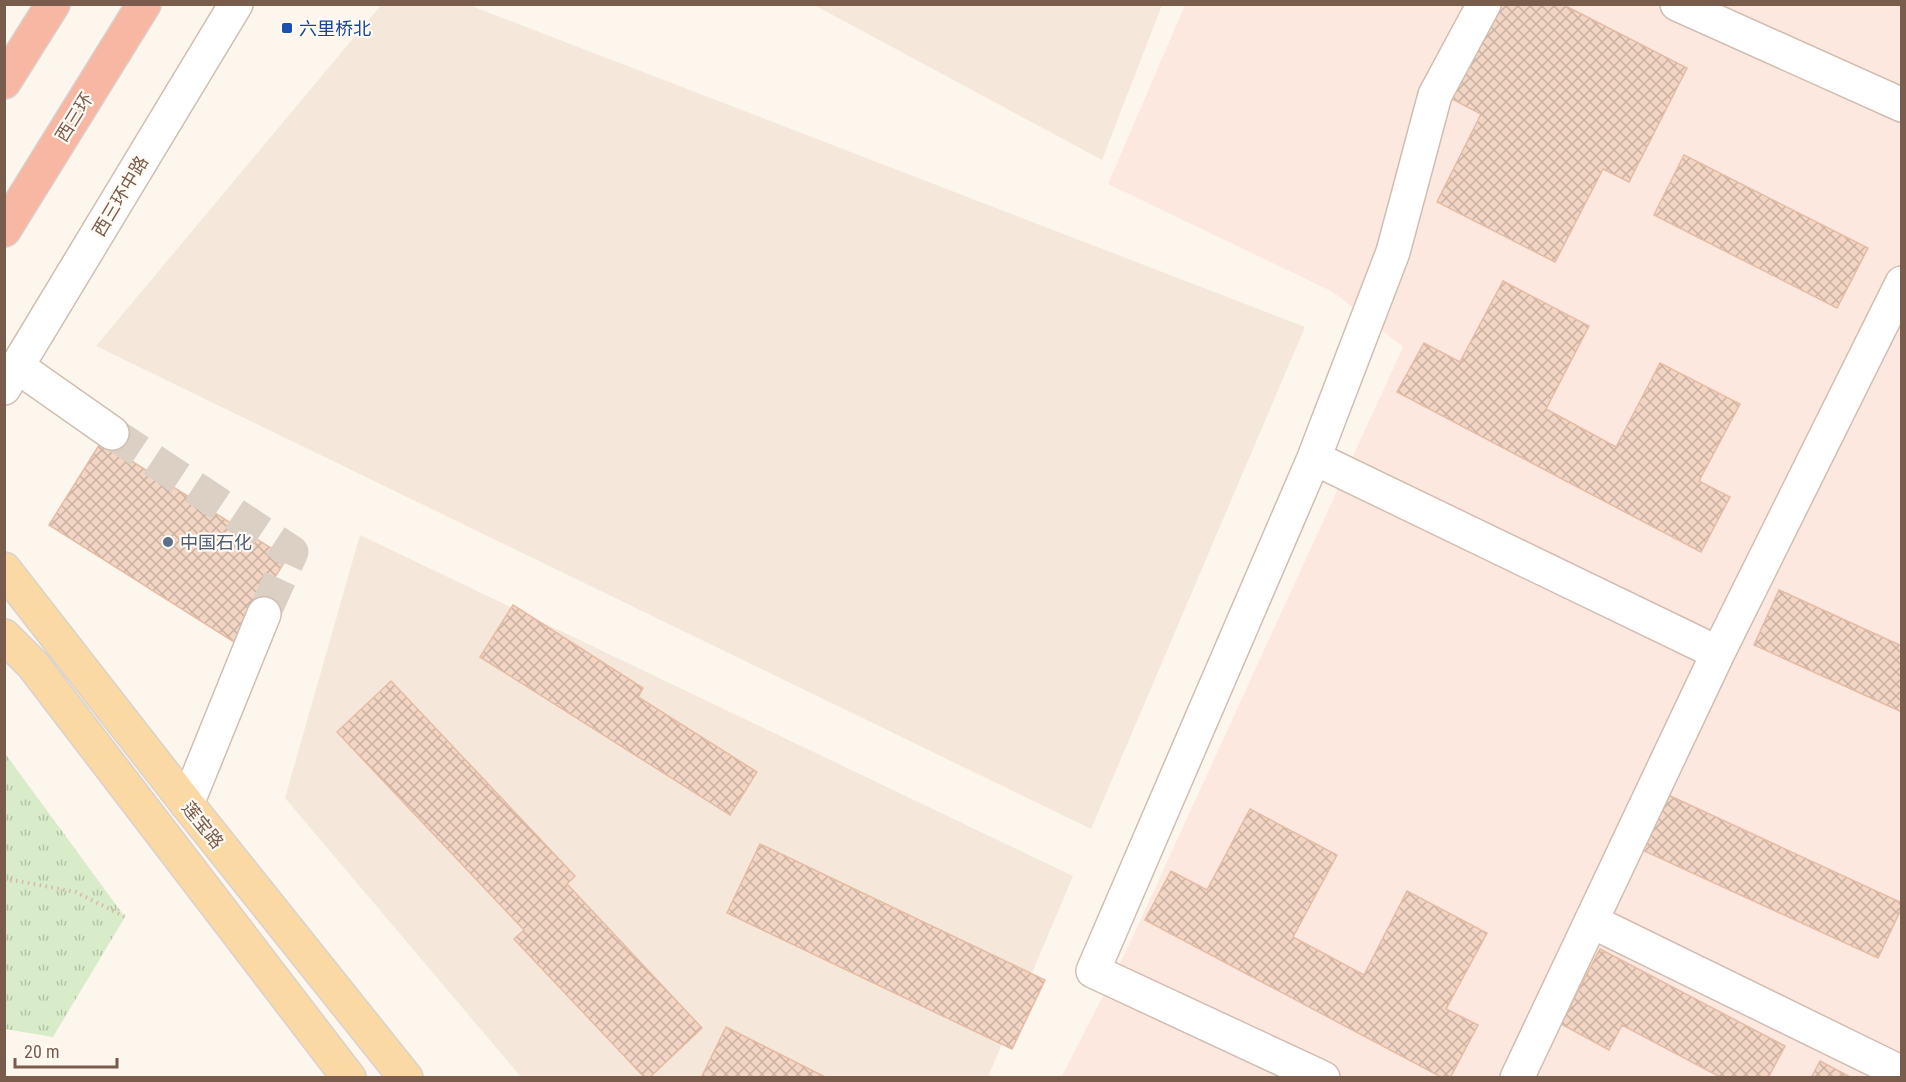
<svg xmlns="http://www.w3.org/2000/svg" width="1906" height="1082" font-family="'Roboto Condensed','Noto Sans SC',sans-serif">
<defs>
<pattern id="park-tufts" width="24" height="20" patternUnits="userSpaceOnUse" patternTransform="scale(1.5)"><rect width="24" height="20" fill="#d8ecc9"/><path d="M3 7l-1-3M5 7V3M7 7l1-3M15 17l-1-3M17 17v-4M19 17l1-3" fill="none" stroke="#b4c2a5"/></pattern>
<pattern id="building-cross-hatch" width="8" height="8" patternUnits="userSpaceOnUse" patternTransform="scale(1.5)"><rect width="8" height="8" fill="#f3d5c3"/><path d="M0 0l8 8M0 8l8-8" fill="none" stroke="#cab0a1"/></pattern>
</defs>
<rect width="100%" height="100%" fill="#fdf6ec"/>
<path fill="#f5e8da" d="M 381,5 L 469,5 L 1305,327 L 1091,829 L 96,346 Z
M 814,5 L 1162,4 L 1162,5 L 1102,160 Z
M 360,535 L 1073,876 L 988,1077 L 521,1077 L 285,798 Z"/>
<path fill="#fde8e0" d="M 1185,5 L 1901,5 L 1901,1077 L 1061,1078 L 1128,947 L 1403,347 L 1333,292 L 1108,184 Z"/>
<path fill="url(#park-tufts)" d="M 4,752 L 125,917 L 53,1037 L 5,1029 Z"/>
<path fill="url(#building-cross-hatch)" stroke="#e6bba3" stroke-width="1.5" d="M 1495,4 L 1562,4 L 1687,68 L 1629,182 L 1603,169 L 1555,262 L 1437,202 L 1481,114 L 1448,97 Z
M 1684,155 L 1868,248 L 1837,308 L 1654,215 Z
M 1503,281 L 1589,326 L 1546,409 L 1616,447 L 1660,363 L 1740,404 L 1699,481 L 1730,497 L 1701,552 L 1397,392 L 1424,343 L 1460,362 Z
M 101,442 L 287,558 L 234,642 L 49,525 Z
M 1779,590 L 1902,646 L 1902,712 L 1754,645 Z
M 513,605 L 643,688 L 638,697 L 757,772 L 730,815 L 480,657 Z
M 391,681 L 575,876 L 567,884 L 702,1028 L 649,1078 L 645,1078 L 514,939 L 524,930 L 337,732 Z
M 1666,794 L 1902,903 L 1902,907 L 1878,958 L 1640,849 Z
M 1250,809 L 1337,855 L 1293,937 L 1364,975 L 1407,891 L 1487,933 L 1446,1009 L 1478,1025 L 1450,1078 L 1443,1078 L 1145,920 L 1171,871 L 1207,890 Z
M 760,844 L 1045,980 L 1012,1049 L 727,913 Z
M 1600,949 L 1785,1046 L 1768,1078 L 1722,1078 L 1622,1025 L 1609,1050 L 1561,1024 Z
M 726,1027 L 827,1078 L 701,1078 Z
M 1820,1061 L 1852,1078 L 1811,1078 Z"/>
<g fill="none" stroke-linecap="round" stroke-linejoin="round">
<path stroke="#dcd0c4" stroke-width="33" stroke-dasharray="33 16" stroke-linecap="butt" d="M 112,433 L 292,552 L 264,614"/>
<g stroke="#d1beb0" stroke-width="36">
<path id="minor" d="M 1677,4 L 1902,105
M 18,367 L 112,433
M 4,388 L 236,4
M 1314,458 L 1718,653
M 187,804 L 264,614
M 1591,921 L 1902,1073
M 1323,1078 L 1093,971 L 1314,458 L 1393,252 L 1435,95 L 1484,4
M 1517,1078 L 1718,653 L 1902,283"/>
</g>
<g stroke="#dad1cd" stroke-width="36">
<path id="major" d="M 4,569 L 187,804 L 406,1078
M 4,636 L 33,665 L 349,1078"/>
</g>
<g stroke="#dad1cd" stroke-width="36">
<path id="highway" d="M 4,82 L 53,4
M 4,230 L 144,4"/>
</g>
<path stroke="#d9b8a5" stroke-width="4" stroke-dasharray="1.5 4.5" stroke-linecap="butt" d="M 4,880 L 18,881 L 76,892 L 125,917"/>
<use href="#minor" stroke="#fff" stroke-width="33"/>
<use href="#major" stroke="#fbd9a5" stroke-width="33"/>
<use href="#highway" stroke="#f7b7a3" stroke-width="33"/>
</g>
<rect fill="#1a4fb4" stroke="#fffaf3" stroke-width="2" x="281" y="22" width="12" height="12" rx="3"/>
<circle fill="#5c6f8a" stroke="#fffaf3" stroke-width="2" cx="168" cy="542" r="6"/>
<g text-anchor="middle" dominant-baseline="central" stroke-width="4.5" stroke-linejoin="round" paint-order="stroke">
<g font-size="18" fill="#164399" stroke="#fffaf3" text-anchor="start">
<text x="299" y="28">六里桥北</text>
</g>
<g font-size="18" fill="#7a5c4d" stroke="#fffaf3">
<text transform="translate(74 117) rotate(-58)">西三环</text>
<text transform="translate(120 196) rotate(-59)">西三环中路</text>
<text transform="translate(203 825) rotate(51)">莲宝路</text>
</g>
<g font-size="18" fill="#4e5e75" stroke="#fffaf3" text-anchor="start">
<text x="180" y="542">中国石化</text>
</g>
</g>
<rect width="1906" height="1082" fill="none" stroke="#7a5c4d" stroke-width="12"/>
<path d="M15 1058v9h102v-9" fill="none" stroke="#7a5c4d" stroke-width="3"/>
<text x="24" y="1058" font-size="18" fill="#7a5c4d" stroke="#fffaf3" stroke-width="4.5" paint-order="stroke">20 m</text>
</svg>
